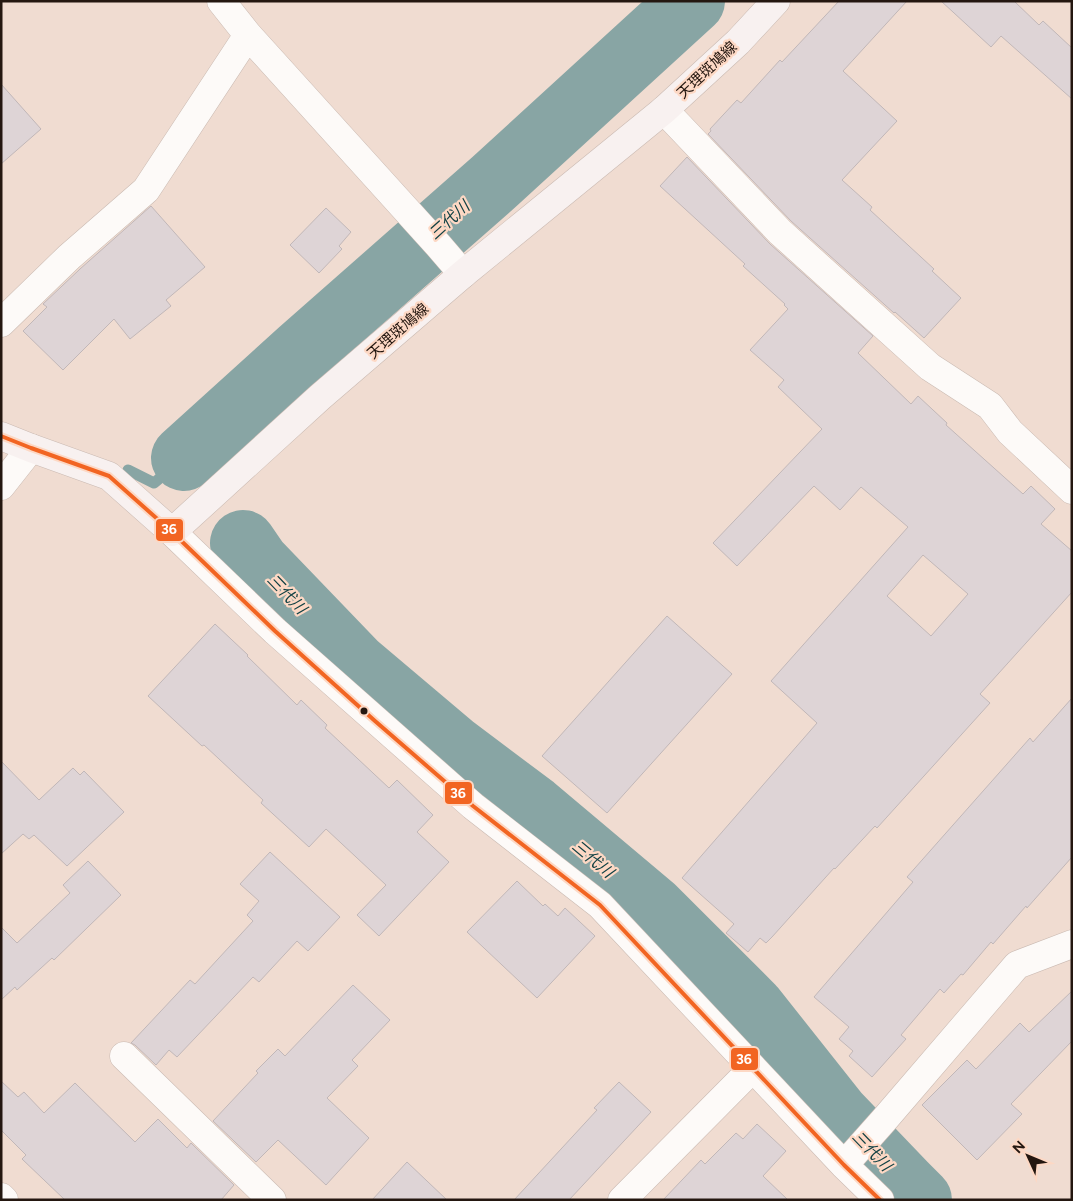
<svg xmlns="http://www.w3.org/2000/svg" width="1073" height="1201" font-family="Figtree,'Noto Sans JP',sans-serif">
<rect width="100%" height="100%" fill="#f0dcd1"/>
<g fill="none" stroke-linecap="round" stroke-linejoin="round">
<path stroke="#88a5a4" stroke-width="11" d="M 128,470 L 154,483 L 184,458"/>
<path stroke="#88a5a4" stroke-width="66" d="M 184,458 L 301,352 L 494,182 L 692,1
M 243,543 L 256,562 L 356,666 L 453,748 L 533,808 L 653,909 L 752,1008 L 836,1114 L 904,1185 L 919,1200"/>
</g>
<path fill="#ded4d6" stroke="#c1b7b8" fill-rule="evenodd" d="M 839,1 L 907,1 L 843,71 L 897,121 L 842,180 L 872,207 L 870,210 L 934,269 L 932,271 L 961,298 L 924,338 L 895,312 L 894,313 L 791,221 L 708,134 L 711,131 L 710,129 L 737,100 L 741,103 L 780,60 L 782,62 Z
M 941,1 L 1014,1 L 1039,25 L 1043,21 L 1072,48 L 1072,99 L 1001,36 L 991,47 Z
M 1,84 L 41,129 L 1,164 Z
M 687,157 L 770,244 L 873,336 L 858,353 L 911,404 L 918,396 L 947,423 L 946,425 L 1023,494 L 1031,486 L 1055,509 L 1041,524 L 1072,551 L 1072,592 L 980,694 L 990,703 L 877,828 L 875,826 L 835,869 L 834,868 L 772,937 L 766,943 L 760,938 L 748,952 L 726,933 L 734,924 L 682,878 L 817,723 L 771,681 L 908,527 L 861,487 L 840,510 L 814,486 L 737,566 L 713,543 L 822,429 L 778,387 L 784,380 L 750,350 L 788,309 L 784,305 L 785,304 L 743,266 L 745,264 L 660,186 ZM 923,555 L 968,594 L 931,636 L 887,596 Z
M 151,206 L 205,267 L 166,300 L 171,306 L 130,339 L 114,319 L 63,370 L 23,331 L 47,307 L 43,304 L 80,269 Z
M 326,208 L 351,232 L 339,246 L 342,249 L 319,273 L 290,245 Z
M 667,616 L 732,674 L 607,813 L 542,756 Z
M 215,624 L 248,655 L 247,656 L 297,705 L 301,700 L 327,725 L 325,728 L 389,788 L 397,780 L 433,815 L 417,832 L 449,862 L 379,936 L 357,915 L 386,885 L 326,829 L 309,847 L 261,803 L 263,800 L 204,745 L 202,746 L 148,696 Z
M 1072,698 L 1072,857 L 1027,908 L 1026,906 L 993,944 L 991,942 L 963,975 L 961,974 L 944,993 L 940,989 L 901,1035 L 906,1039 L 872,1077 L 849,1056 L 853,1051 L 839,1039 L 849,1027 L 814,997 L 913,882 L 907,877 L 1030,738 L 1033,742 Z
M 1,761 L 39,800 L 73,768 L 80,775 L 84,771 L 124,812 L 67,866 L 34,835 L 29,839 L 23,834 L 1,854 Z
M 270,852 L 340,917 L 308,951 L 297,941 L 259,982 L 253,977 L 177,1057 L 169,1050 L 156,1065 L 135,1045 L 131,1043 L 190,980 L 195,984 L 253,921 L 247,915 L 259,901 L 240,884 Z
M 88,861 L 121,895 L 54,960 L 52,958 L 17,990 L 15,987 L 1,1000 L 1,927 L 17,943 L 70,893 L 63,885 Z
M 517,881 L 543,906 L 545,904 L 558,916 L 565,908 L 595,936 L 537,998 L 467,932 Z
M 353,985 L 390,1020 L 352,1060 L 358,1066 L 327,1098 L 369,1138 L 326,1185 L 278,1140 L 256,1162 L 213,1121 L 258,1073 L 256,1071 L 278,1049 L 285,1056 Z
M 1072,991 L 1072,1041 L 1011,1104 L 1022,1114 L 977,1160 L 922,1105 L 967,1060 L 976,1069 L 1020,1023 L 1029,1032 Z
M 1,1081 L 18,1097 L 24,1092 L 44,1113 L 75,1083 L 135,1142 L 158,1119 L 187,1148 L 191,1143 L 234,1185 L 221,1200 L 65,1200 L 22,1159 L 26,1155 L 1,1130 Z
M 619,1082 L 651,1112 L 569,1200 L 514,1200 L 597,1110 L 594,1108 Z
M 757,1124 L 786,1151 L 763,1176 L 788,1200 L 663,1200 L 701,1160 L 705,1164 L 736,1133 L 743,1139 Z
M 407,1162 L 447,1200 L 372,1200 Z"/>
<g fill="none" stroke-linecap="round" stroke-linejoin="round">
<g stroke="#cabab2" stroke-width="29">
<path id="minor" d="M 221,1 L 248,35 L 438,245 L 463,274
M 664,110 L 780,232 L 930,367 L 990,406 L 1010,432 L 1072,490
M 1,323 L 69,257 L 146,190 L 248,35
M 1,486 L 31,448
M 172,532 L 275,631 L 473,806 L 600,905 L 844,1165 L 880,1200
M 124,1056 L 272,1200
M 844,1165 L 884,1120 L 1017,965 L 1072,944
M 1,1197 L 4,1200
M 622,1200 L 753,1068"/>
</g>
<g stroke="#cabab2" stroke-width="29">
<path id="secondary" d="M 1,436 L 31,448 L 109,476 L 172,532 L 320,397 L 463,274 L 664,110 L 738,42 L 776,1"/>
</g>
<use href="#minor" stroke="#fdfaf8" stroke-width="28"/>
<use href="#secondary" stroke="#f8f1f0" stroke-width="28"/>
<g stroke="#fdd8c4" stroke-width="8">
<path id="bus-1" d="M 1,436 L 31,448 L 109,476 L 172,532 L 275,631 L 375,721 L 473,806 L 600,905 L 844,1165 L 880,1200"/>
</g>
<use href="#bus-1" stroke="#f26522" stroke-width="4"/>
</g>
<circle fill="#241710" stroke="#fdd8c4" stroke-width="2" cx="364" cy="711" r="4.5"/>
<g text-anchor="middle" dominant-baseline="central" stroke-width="4.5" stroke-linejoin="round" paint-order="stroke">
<g font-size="15" fill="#241710" stroke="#fdd8c4">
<text transform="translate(707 70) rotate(-43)">天理斑鳩線</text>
<text transform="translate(398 331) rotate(-41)">天理斑鳩線</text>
</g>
<g font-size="16" font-style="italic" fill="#114144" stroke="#fdd8c4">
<text transform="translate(449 220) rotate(-42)">三代川</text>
<text transform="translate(287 594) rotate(46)">三代川</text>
<text transform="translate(593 859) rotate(40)">三代川</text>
<text transform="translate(872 1151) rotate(46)">三代川</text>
</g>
</g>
<g stroke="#fdd8c4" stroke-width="2">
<rect x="155" y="518" width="29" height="24" rx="5" fill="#f26522"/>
<rect x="444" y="781" width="29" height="24" rx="5" fill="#f26522"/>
<rect x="730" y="1047" width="29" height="24" rx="5" fill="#f26522"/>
</g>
<g font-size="14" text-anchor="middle" font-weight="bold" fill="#fff">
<text x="169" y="534">36</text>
<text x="458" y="798">36</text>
<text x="744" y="1064">36</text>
</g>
<rect width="1073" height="1201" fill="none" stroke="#241710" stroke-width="5"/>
<g transform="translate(1028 1156) rotate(314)" stroke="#fdd8c4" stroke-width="4" paint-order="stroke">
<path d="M0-4L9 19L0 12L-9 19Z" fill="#241710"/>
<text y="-8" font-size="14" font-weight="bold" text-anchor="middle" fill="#241710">N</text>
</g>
</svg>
